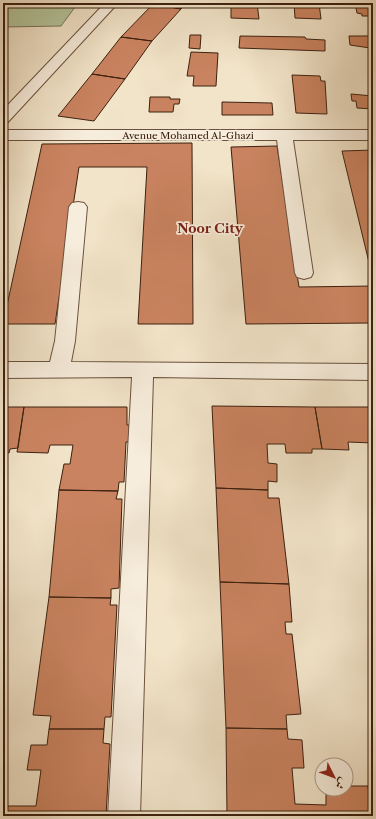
<svg xmlns="http://www.w3.org/2000/svg" width="376" height="819" font-family="'Libre Caslon Text',Amiri,serif">
<rect width="100%" height="100%" fill="#f2e4c9"/>
<filter id="stains"><feTurbulence type="fractalNoise" baseFrequency=".005" numOctaves="4"/><feColorMatrix values="0 0 0 0 .2 0 0 0 0 .09 0 0 0 0 .02 0 0 0 .5 -.17"/></filter>
<radialGradient id="worn" r=".72"><stop offset=".6" stop-color="#630" stop-opacity="0"/><stop offset="1" stop-color="#630" stop-opacity=".3"/></radialGradient>
<path fill="#b4c59b" stroke="#787255" d="M 3,3 L 78,3 L 61,26 L 3,27 Z"/>
<path fill="#ca8360" stroke="#3c200f" d="M 154,3 L 186,3 L 181,9 L 153,4 Z
M 231,3 L 257,3 L 259,19 L 231,18 Z
M 294,3 L 319,3 L 321,19 L 295,18 Z
M 355,3 L 373,3 L 373,16 L 362,16 L 362,14 L 357,13 Z
M 153,4 L 181,9 L 152,41 L 121,37 Z
M 190,35 L 201,35 L 200,49 L 189,48 Z
M 240,36 L 305,37 L 306,39 L 325,40 L 325,51 L 239,48 Z
M 349,36 L 370,36 L 370,48 L 350,45 Z
M 121,37 L 152,41 L 125,79 L 92,74 Z
M 191,52 L 218,53 L 216,86 L 193,86 L 194,76 L 187,76 Z
M 92,74 L 125,79 L 94,121 L 58,116 Z
M 292,75 L 320,76 L 321,81 L 325,81 L 327,114 L 296,113 Z
M 351,94 L 373,96 L 373,109 L 357,108 L 356,101 L 352,101 Z
M 150,97 L 170,97 L 170,99 L 180,99 L 179,104 L 174,104 L 173,112 L 149,112 Z
M 222,102 L 272,103 L 273,115 L 222,115 Z
M 192,143 L 193,324 L 138,324 L 147,167 L 79,167 L 55,324 L 3,324 L 42,144 Z
M 277,146 L 299,287 L 373,286 L 373,323 L 246,324 L 231,147 Z
M 373,150 L 373,279 L 342,151 Z
M 212,406 L 315,407 L 322,449 L 312,449 L 312,453 L 286,453 L 285,444 L 267,444 L 268,463 L 277,464 L 277,482 L 268,481 L 268,490 L 216,488 Z
M 3,407 L 24,407 L 18,448 L 10,449 L 9,453 L 3,453 Z
M 24,407 L 127,407 L 127,425 L 131,425 L 130,442 L 126,442 L 124,482 L 119,482 L 118,491 L 59,490 L 64,464 L 70,464 L 73,445 L 50,445 L 48,453 L 17,452 Z
M 315,407 L 373,407 L 373,443 L 348,442 L 349,450 L 322,449 Z
M 369,463 L 373,463 L 373,486 L 371,486 Z
M 216,488 L 268,490 L 268,498 L 279,498 L 289,584 L 220,582 Z
M 59,490 L 118,491 L 116,499 L 122,499 L 119,588 L 111,589 L 111,598 L 49,597 Z
M 220,582 L 289,584 L 292,622 L 285,622 L 286,634 L 292,634 L 301,714 L 286,715 L 287,729 L 226,728 Z
M 49,597 L 111,598 L 110,605 L 117,605 L 111,717 L 105,717 L 104,729 L 49,729 L 51,716 L 33,715 Z
M 226,728 L 287,729 L 288,739 L 302,740 L 304,768 L 292,768 L 295,804 L 326,805 L 326,789 L 346,789 L 346,786 L 368,786 L 372,816 L 227,816 Z
M 49,729 L 104,729 L 103,743 L 110,744 L 106,816 L 3,816 L 3,806 L 36,806 L 41,770 L 27,770 L 31,745 L 47,745 Z
M 373,785 L 373,816 L 372,816 L 368,786 Z"/>
<g fill="none" stroke-linecap="round" stroke-linejoin="round">
<g stroke="#6a513e" stroke-width="2">
<path id="minor" d="M 105,3 L 118,3 L 8,122 L 3,124 L 3,110 Z
M 3,130 L 373,130 L 373,140 L 293,140 L 313,273 L 311,277 L 304,279 L 297,277 L 295,273 L 277,140 L 3,140 Z
M 78,202 L 84,203 L 87,207 L 75,341 L 71,362 L 373,364 L 373,380 L 153,377 L 140,816 L 108,816 L 132,377 L 3,378 L 3,362 L 50,362 L 55,341 L 69,207 L 72,203 Z"/>
</g>
<use href="#minor" fill="#f7eddc" fill-rule="evenodd"/>
</g>
<g text-anchor="middle" dominant-baseline="central" stroke-width="3.5" stroke-linejoin="round" paint-order="stroke">
<g font-size="10" fill="#3c200f" stroke="#f7eddc">
<text x="188" y="135">Avenue Mohamed Al-Ghazi</text>
</g>
<g font-size="13" font-weight="bold" fill="#7a1f14" stroke="#f7eddc">
<text x="210" y="228">Noor City</text>
</g>
</g>
<rect width="376" height="819" fill="none" stroke="#f2e4c9" stroke-width="16"/>
<rect x="4" y="4" width="368" height="811" fill="none" stroke="#3c200f" stroke-width="2"/>
<rect x="8" y="8" width="360" height="803" fill="none" stroke="#3c200f"/>
<g transform="translate(334 777) rotate(132)"><circle r="19" fill="#f7eddc" stroke="#ac9b8a"/>
<path d="M0-3L7 15L0 10L-7 15Z" fill="#8f2418"/>
<text y="-6" font-size="11" font-weight="bold" text-anchor="middle" fill="#3c200f">ش</text>
</g>
<rect width="100%" height="100%" filter="url(#stains)"/>
<rect width="100%" height="100%" fill="url(#worn)"/>
</svg>
